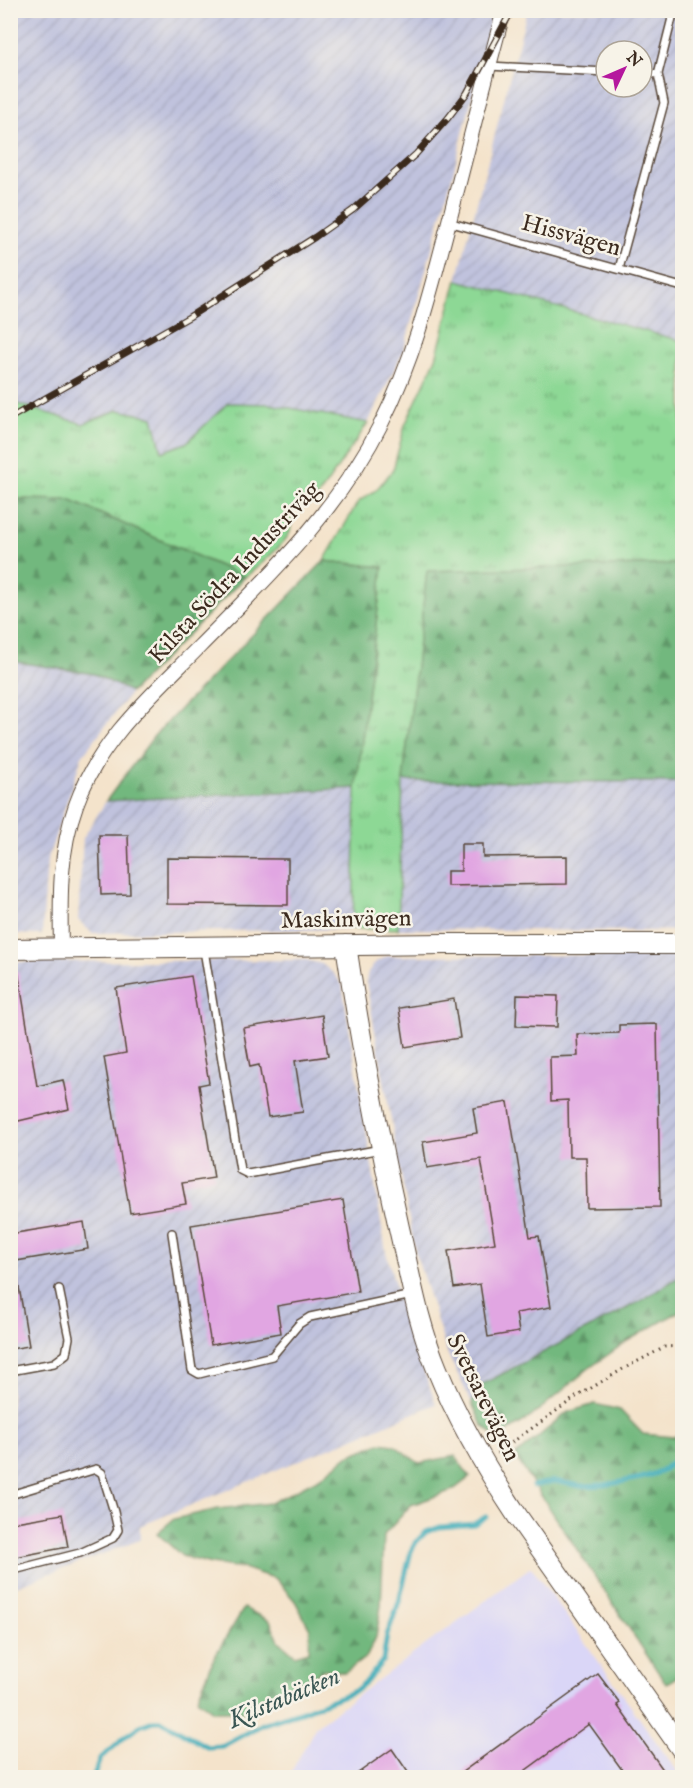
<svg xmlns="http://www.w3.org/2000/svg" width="693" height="1788" font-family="'IM FELL English',serif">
<defs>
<pattern id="industrial-furrows" width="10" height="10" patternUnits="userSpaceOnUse" patternTransform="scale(1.5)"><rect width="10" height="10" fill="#c0c2dd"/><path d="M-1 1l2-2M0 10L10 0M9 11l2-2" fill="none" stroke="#a6a7bd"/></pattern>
<pattern id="grass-tufts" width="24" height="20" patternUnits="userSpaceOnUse" patternTransform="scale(1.5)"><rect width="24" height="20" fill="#8dd895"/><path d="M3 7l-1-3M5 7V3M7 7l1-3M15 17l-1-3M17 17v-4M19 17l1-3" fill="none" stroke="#74af79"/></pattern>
<pattern id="forest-firs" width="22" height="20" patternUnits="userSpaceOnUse" patternTransform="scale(1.5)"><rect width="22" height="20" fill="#72b87e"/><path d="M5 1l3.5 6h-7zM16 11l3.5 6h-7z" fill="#5f9667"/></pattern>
</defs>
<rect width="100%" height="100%" fill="#f7f3e8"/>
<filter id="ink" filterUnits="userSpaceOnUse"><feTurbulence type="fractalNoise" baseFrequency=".0167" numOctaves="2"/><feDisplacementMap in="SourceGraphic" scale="12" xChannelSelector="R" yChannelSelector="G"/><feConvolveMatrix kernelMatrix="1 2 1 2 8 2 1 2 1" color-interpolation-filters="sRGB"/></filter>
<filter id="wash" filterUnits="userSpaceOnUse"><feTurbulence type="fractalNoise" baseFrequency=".008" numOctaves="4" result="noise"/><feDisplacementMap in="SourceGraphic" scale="24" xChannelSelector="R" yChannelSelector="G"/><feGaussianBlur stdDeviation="1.35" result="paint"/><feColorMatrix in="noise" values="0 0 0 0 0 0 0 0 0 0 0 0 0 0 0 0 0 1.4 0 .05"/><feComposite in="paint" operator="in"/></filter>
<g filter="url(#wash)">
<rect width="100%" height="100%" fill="#f4e3cb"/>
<path fill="#dad6f7" d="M 531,1567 L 682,1778 L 288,1778 L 316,1726 Z"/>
<path fill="url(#industrial-furrows)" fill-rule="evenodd" d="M 10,11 L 494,11 L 453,173 L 403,352 L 368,423 L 269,404 L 228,403 L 186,443 L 162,452 L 118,410 L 83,424 L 11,402 Z
M 527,11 L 682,11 L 682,341 L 457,280 ZM 606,51 L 642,51 L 642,87 L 606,87 Z
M 10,661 L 94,674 L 131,692 L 82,756 L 47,861 L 42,935 L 11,934 Z
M 403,781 L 682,782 L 682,930 L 642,931 L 398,929 Z
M 356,788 L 353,929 L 92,933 L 78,920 L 83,838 L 106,801 Z
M 682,955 L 682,1273 L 681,1276 L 637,1303 L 479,1386 L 472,1403 L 447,1353 L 415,1251 L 366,982 L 368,972 L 376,962 L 388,956 Z
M 306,960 L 322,964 L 333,973 L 342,984 L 386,1252 L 406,1323 L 436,1404 L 140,1526 L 140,1540 L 11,1588 L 11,962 Z"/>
<path fill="url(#grass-tufts)" stroke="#64815a" stroke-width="1.5" d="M 457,280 L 682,341 L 682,564 L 427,571 L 403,781 L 398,929 L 353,929 L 356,788 L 383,567 L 324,561 L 358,502 L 376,490 L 393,470 L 405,425 L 436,358 Z
M 11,402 L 83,424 L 118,410 L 153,417 L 162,452 L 186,443 L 228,403 L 269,404 L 368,423 L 315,501 C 305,505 298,506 290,512 C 291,519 292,525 290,532 C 286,543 255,570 245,577 L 69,500 L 12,499 L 11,500 Z"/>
<path fill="url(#forest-firs)" stroke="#56714e" stroke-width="1.5" d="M 12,499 L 69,500 L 245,577 L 131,692 L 94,674 L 11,661 L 10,500 Z
M 324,561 L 383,567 L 356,788 L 106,801 L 154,736 Z
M 682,564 L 682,782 L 403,781 L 427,571 Z
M 682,1275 L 682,1312 L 680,1311 L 629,1340 L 588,1369 L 531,1417 L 497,1438 L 482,1425 L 472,1403 L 479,1386 L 637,1303 Z
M 595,1404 L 620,1410 L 643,1434 L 674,1437 L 682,1432 L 682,1673 L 666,1684 L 515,1456 L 568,1412 Z
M 380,1443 L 394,1445 L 419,1463 L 455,1456 L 470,1477 L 453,1490 L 411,1505 L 384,1535 L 381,1606 L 376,1637 L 367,1656 L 345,1673 L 325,1669 L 249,1711 L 213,1711 L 197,1699 L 216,1654 L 244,1608 L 270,1621 L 279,1641 L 295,1655 L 309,1651 L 310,1629 L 295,1601 L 276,1579 L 243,1568 L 211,1564 L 182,1556 L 157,1533 L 174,1519 L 218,1509 L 271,1503 L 321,1477 L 348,1456 Z"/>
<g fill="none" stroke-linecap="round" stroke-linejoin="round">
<path stroke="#3babb8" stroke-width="5" d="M 533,1486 L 554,1481 L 580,1486 L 605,1485 L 641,1478 L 660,1472 L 682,1455
M 93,1778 L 100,1759 L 127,1735 L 140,1726 L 153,1721 L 162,1721 L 207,1747 L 222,1746 L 263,1724 L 303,1711 L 355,1691 L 367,1681 L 383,1660 L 387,1635 L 399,1602 L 411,1551 L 416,1542 L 426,1532 L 440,1527 L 474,1524 L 486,1517"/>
</g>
<g id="blocks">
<path fill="#e1a6e2" d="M 99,835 L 128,835 L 130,894 L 101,895 Z
M 461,844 L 483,844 L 483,857 L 567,856 L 567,884 L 447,886 L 447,871 L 461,871 Z
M 167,858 L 288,859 L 288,905 L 167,904 Z
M 18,971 L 37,1086 L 63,1080 L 69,1109 L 10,1123 L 10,972 Z
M 191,976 L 209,1083 L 199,1085 L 214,1178 L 182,1183 L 186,1204 L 130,1213 L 104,1057 L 126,1053 L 116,988 Z
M 517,995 L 558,996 L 557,1027 L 516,1026 Z
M 454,999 L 460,1038 L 405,1047 L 399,1008 Z
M 322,1015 L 328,1056 L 295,1061 L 303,1112 L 268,1117 L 259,1065 L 250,1067 L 243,1028 Z
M 657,1024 L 660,1207 L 587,1208 L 586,1157 L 569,1157 L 568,1100 L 551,1101 L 550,1057 L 578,1056 L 577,1034 L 619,1033 L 619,1025 Z
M 508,1102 L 530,1237 L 539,1236 L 551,1307 L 516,1313 L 519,1332 L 488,1337 L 480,1284 L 454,1288 L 448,1251 L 495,1243 L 481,1159 L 427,1168 L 423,1142 L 477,1133 L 473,1108 Z
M 343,1200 L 358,1292 L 277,1306 L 281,1333 L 211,1345 L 191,1225 Z
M 84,1222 L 88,1249 L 10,1262 L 10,1234 Z
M 10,1281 L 18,1281 L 29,1346 L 10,1349 Z
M 62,1514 L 68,1547 L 10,1558 L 10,1523 Z
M 598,1674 L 620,1703 L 617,1705 L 669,1778 L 628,1778 L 589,1724 L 515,1778 L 454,1778 Z
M 392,1749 L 412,1778 L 351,1778 Z"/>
</g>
</g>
<g filter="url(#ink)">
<use href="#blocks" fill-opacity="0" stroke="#574638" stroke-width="1.5"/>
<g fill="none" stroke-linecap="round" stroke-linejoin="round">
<g stroke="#574638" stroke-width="10">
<path id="lane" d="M 489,66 L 606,72
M 642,73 L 658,74
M 448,222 L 682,287
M 619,269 L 664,103 L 658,74 L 674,10
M 204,950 L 240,1170 L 248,1174 L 381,1149
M 172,1233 L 192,1370 L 199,1374 L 272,1356 L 299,1324 L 310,1317 L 412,1295
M 10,1371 L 54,1363 L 66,1354 L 69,1338 L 59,1289
M 10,1495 L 96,1469 L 102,1473 L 114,1512 L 118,1530 L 113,1538 L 80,1553 L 10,1571"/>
</g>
<g stroke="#574638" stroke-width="16">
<path id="street" d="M 61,948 C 60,899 59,852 76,805 C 99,740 153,694 200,646 C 270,575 337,512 382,422 C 413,361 430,294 447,229 C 466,156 484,83 504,10"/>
</g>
<g stroke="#574638" stroke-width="22">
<path id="secondary" d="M 346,945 C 360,1040 378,1134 399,1228 C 410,1275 418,1324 437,1369 C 458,1421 487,1470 518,1517 L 682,1750
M 10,949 L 445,944 L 682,944"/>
</g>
<path stroke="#574638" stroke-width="3" stroke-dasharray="1.5 4.5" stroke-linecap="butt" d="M 497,1453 L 576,1397 L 623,1369 L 665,1347 L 682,1346"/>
<use href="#lane" stroke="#fff" stroke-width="7"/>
<use href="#street" stroke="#fff" stroke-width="14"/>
<use href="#secondary" stroke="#fff" stroke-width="20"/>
<g stroke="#3b2a1e" stroke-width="7">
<path id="rail" d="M 10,418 L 189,317 L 315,237 L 353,210 L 416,154 L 448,118 L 467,93 L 512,10"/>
</g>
<use href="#rail" stroke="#f7f3e8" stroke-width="4.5" stroke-dasharray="14" stroke-linecap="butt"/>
</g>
</g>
<g text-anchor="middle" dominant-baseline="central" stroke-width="5" stroke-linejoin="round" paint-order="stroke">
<g font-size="24" fill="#3b2a1e" stroke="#f7f3e8">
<text transform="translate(571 236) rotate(15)">Hissvägen</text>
<text transform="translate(235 573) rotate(-47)">Kilsta Södra Industriväg</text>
<text transform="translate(346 920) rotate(-1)">Maskinvägen</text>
<text transform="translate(483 1398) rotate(64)">Svetsarevägen</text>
</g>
<g font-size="26" font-style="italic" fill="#3b5754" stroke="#f7f3e8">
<text transform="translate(284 1698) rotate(-23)">Kilstabäcken</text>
</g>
</g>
<rect width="693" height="1788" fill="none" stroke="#f7f3e8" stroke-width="36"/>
<g transform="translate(624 69) rotate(46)"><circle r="28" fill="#f7f3e8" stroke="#aca397" stroke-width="1.5"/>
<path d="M0-4.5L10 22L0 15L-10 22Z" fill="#b5179e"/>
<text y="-9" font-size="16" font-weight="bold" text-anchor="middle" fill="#3b2a1e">N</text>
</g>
</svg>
